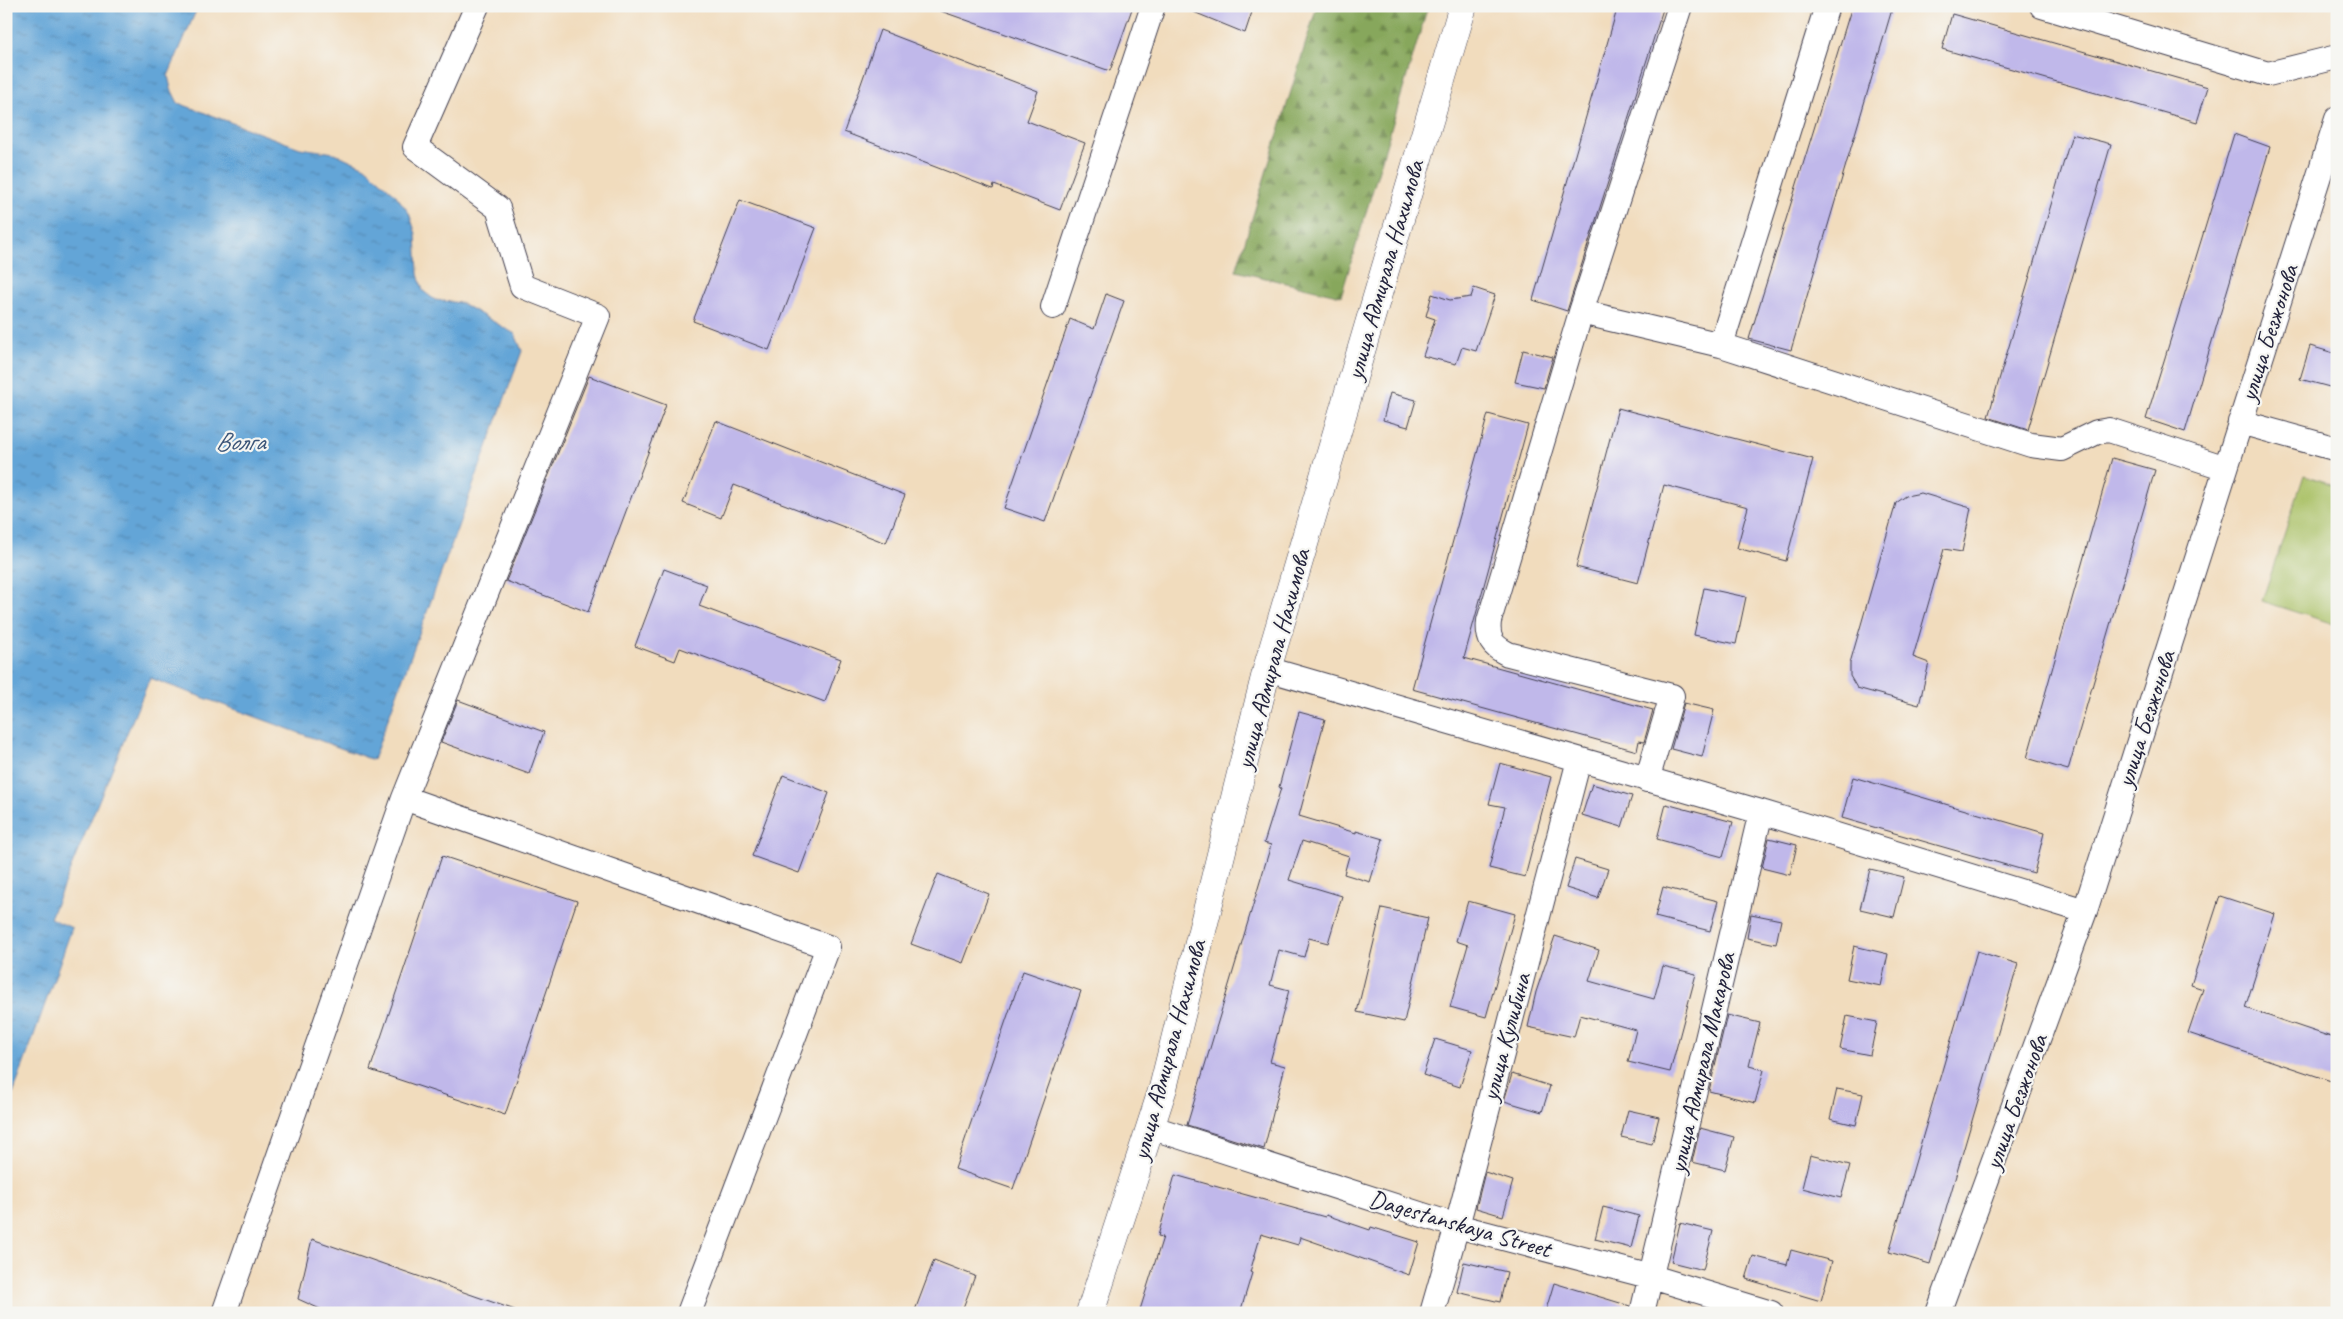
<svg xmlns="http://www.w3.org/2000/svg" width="2343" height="1319" font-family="Caveat,sans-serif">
<defs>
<pattern id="forest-firs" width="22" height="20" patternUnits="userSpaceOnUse" patternTransform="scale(1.25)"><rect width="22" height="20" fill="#87a75b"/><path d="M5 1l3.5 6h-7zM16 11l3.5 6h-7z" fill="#6e884c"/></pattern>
<pattern id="water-ripples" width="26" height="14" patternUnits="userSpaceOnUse" patternTransform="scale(1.25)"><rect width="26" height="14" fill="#64a5d7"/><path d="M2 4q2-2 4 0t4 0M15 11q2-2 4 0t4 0" fill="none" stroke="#5286b0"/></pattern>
</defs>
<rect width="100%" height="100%" fill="#f6f6f2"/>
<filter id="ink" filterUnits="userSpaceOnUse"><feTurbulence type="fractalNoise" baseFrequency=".02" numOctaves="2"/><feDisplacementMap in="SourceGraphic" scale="10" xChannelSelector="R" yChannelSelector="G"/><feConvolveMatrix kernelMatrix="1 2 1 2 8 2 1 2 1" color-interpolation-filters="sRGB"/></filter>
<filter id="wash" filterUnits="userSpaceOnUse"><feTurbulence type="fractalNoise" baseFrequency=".0096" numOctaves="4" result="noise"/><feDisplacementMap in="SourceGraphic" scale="20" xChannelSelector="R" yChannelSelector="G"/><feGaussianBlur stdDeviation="1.12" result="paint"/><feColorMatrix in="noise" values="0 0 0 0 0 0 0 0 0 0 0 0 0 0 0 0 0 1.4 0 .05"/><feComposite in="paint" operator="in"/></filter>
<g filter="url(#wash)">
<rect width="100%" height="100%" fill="#f1dcbd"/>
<path fill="url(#forest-firs)" stroke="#54644b" d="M 1317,6 L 1428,6 L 1341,296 L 1236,271 Z"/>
<path fill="#aac166" stroke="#667250" d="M 2304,475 L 2337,486 L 2337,616 L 2334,624 L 2262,601 Z"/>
<path fill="url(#water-ripples)" stroke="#436489" d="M 6,6 L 198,6 L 168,76 L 171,89 L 178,103 L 300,148 L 334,153 L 365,167 L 395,194 L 409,213 L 416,234 L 418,274 L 423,291 L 435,300 L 461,303 L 515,334 L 522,351 L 373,760 L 150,678 L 50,918 L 72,928 L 6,1114 Z"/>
<g id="blocks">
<path fill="#c0b8ea" d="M 936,6 L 1133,6 L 1110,71 L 935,9 Z
M 1179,6 L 1254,6 L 1245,33 Z
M 1618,6 L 1664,6 L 1567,311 L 1533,300 Z
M 1852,6 L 1893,6 L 1791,350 L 1749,339 Z
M 1952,14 L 2208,87 L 2197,122 L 1942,49 Z
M 880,30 L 1038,91 L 1027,121 L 1085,143 L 1060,210 L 994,185 L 993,189 L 844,132 Z
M 2072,134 L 2111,144 L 2028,430 L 1988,417 Z
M 2234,134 L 2270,147 L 2185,432 L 2146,419 Z
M 740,200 L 816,228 L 769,350 L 693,321 Z
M 1474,288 L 1495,295 L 1476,351 L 1462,347 L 1456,364 L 1423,356 L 1435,319 L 1426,316 L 1432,294 L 1450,300 L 1471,297 Z
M 1106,294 L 1124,301 L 1045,522 L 1004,508 L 1070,319 L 1094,329 Z
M 2310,346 L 2337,354 L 2337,389 L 2300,379 Z
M 1523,350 L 1553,357 L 1544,388 L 1515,382 Z
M 589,376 L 666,405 L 588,612 L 506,581 Z
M 1390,393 L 1416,400 L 1408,427 L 1383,420 Z
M 1618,408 L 1813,459 L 1786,561 L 1737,548 L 1748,507 L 1664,485 L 1638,583 L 1576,567 Z
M 1488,414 L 1528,425 L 1464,658 L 1653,710 L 1644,742 L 1639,741 L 1637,751 L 1412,689 Z
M 716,421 L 905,495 L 886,543 L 734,485 L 721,518 L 683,503 Z
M 2112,458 L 2155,470 L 2068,770 L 2027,758 Z
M 1921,493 L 1971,508 L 1962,552 L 1944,549 L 1913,657 L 1929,663 L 1919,705 L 1857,688 L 1850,676 L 1850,663 L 1896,503 L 1906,496 Z
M 664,569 L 707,585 L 699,606 L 841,659 L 825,702 L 680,648 L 675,661 L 635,646 Z
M 1704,588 L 1746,597 L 1736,644 L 1694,635 Z
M 458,700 L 544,732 L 529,774 L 441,742 Z
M 1684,703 L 1714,710 L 1702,757 L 1671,749 Z
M 1299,712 L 1325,719 L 1299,816 L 1356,833 L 1356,831 L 1383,839 L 1370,882 L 1344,874 L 1349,856 L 1302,841 L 1289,880 L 1342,896 L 1328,943 L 1309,938 L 1304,957 L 1279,950 L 1270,985 L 1289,990 L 1270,1062 L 1285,1066 L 1264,1149 L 1187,1125 L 1271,845 L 1264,843 L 1281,788 L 1279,787 Z
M 1500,763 L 1551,777 L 1525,877 L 1489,868 L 1505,807 L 1489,804 Z
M 783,775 L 829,793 L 799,873 L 752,856 Z
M 1853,777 L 2044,833 L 2034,873 L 1842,818 Z
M 1592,784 L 1632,796 L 1622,827 L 1582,815 Z
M 1666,804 L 1733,822 L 1723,857 L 1657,839 Z
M 1769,838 L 1797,845 L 1790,875 L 1762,868 Z
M 442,856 L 577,901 L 505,1115 L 370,1070 Z
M 1575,859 L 1608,869 L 1598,898 L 1566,888 Z
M 1870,869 L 1904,877 L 1894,917 L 1860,909 Z
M 938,874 L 989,894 L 963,963 L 911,944 Z
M 1663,887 L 1718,901 L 1710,931 L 1655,917 Z
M 2220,896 L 2275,914 L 2245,1008 L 2337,1039 L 2337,1083 L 2188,1033 L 2203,989 L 2191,985 Z
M 1468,901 L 1515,914 L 1486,1017 L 1450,1007 L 1468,945 L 1456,941 Z
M 1382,908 L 1428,918 L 1404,1022 L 1357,1012 Z
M 1751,914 L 1781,920 L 1776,944 L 1747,938 Z
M 1555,936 L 1599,950 L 1589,981 L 1654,999 L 1663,966 L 1696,974 L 1670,1072 L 1628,1062 L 1636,1030 L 1580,1015 L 1574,1037 L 1528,1027 L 1536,992 Z
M 1854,946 L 1888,954 L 1881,986 L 1847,979 Z
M 1977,951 L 2018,964 L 1930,1264 L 1889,1252 Z
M 1023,971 L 1081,991 L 1013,1189 L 955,1169 Z
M 1727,1015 L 1760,1023 L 1749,1066 L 1764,1070 L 1755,1103 L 1709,1091 Z
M 1847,1016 L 1877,1022 L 1870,1055 L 1840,1049 Z
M 1435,1039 L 1472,1050 L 1460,1087 L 1423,1075 Z
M 1512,1074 L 1550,1086 L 1542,1112 L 1504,1101 Z
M 1837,1089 L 1863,1094 L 1856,1125 L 1830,1119 Z
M 1628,1110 L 1659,1117 L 1652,1144 L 1621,1137 Z
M 1700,1128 L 1734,1137 L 1725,1170 L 1692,1162 Z
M 1810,1155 L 1850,1165 L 1841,1198 L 1802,1188 Z
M 1485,1172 L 1513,1181 L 1503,1216 L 1476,1208 Z
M 1175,1175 L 1325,1217 L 1326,1215 L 1370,1230 L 1371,1227 L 1419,1242 L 1409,1275 L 1300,1237 L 1298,1245 L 1261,1234 L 1250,1272 L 1252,1273 L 1240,1313 L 1139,1313 L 1163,1237 L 1158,1236 Z
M 1603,1207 L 1639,1216 L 1631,1248 L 1595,1239 Z
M 1680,1223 L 1713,1231 L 1703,1270 L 1671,1262 Z
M 312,1239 L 515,1310 L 515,1313 L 329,1313 L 298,1299 Z
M 1791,1250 L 1832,1261 L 1821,1301 L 1746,1279 L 1753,1256 L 1787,1265 Z
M 934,1260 L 975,1276 L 961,1313 L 914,1313 Z
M 1464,1262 L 1507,1272 L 1500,1302 L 1457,1292 Z
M 1554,1283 L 1630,1306 L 1629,1313 L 1545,1313 Z"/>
</g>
</g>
<g filter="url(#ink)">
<use href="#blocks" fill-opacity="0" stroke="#413e4e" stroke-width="1"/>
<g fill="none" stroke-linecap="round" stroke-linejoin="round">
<g stroke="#413e4e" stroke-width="26">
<path id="minor" d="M 2042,6 L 2268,74 L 2337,57
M 1053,307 L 1153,6
M 1581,312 L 1721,345 L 2031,445 L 2062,449 L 2097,432 L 2109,430 L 2226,468
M 1721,345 L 1827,6
M 2240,422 L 2337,449
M 1267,669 L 1761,812 L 2085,911
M 1647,780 L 1672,696 L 1508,654 C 1492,646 1487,639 1489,621 L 1581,312 L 1680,6
M 404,798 L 598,316 L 522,286 L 498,208 L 415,147 L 477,6
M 1150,1127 L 1457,1226 L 1652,1277 L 1771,1313
M 224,1313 L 404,798 L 828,947 L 689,1313
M 1432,1313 L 1457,1226 L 1579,760
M 1642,1313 L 1761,812
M 1938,1313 L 2085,911 L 2337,119"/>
</g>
<g stroke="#413e4e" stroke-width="29">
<path id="major" d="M 1090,1313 L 1163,1088 L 1267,669 L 1463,6"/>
</g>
<use href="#minor" stroke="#fff" stroke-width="24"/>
<use href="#major" stroke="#fff" stroke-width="28"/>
</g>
</g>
<g text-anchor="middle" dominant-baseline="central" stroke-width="4.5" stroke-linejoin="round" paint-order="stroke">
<g font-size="25" fill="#22223b" stroke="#f6f6f2">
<text transform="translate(1385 270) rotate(-74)">улица Адмирала Нахимова</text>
<text transform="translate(2269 333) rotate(-72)">улица Безжонова</text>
<text transform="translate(1273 659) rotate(-75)">улица Адмирала Нахимова</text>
<text transform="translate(2146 719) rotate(-72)">улица Безжонова</text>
<text transform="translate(1506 1037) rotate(-75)">улица Кулибина</text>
<text transform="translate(1169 1050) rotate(-75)">улица Адмирала Нахимова</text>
<text transform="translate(1702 1063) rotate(-77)">улица Адмирала Макарова</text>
<text transform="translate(2016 1102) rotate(-70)">улица Безжонова</text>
<text transform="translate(1460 1224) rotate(16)">Dagestanskaya Street</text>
</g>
<g font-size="26" font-style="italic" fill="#3c5679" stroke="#f6f6f2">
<text x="240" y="441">Волга</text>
</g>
</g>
<rect width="2343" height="1319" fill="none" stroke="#f6f6f2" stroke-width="25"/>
</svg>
